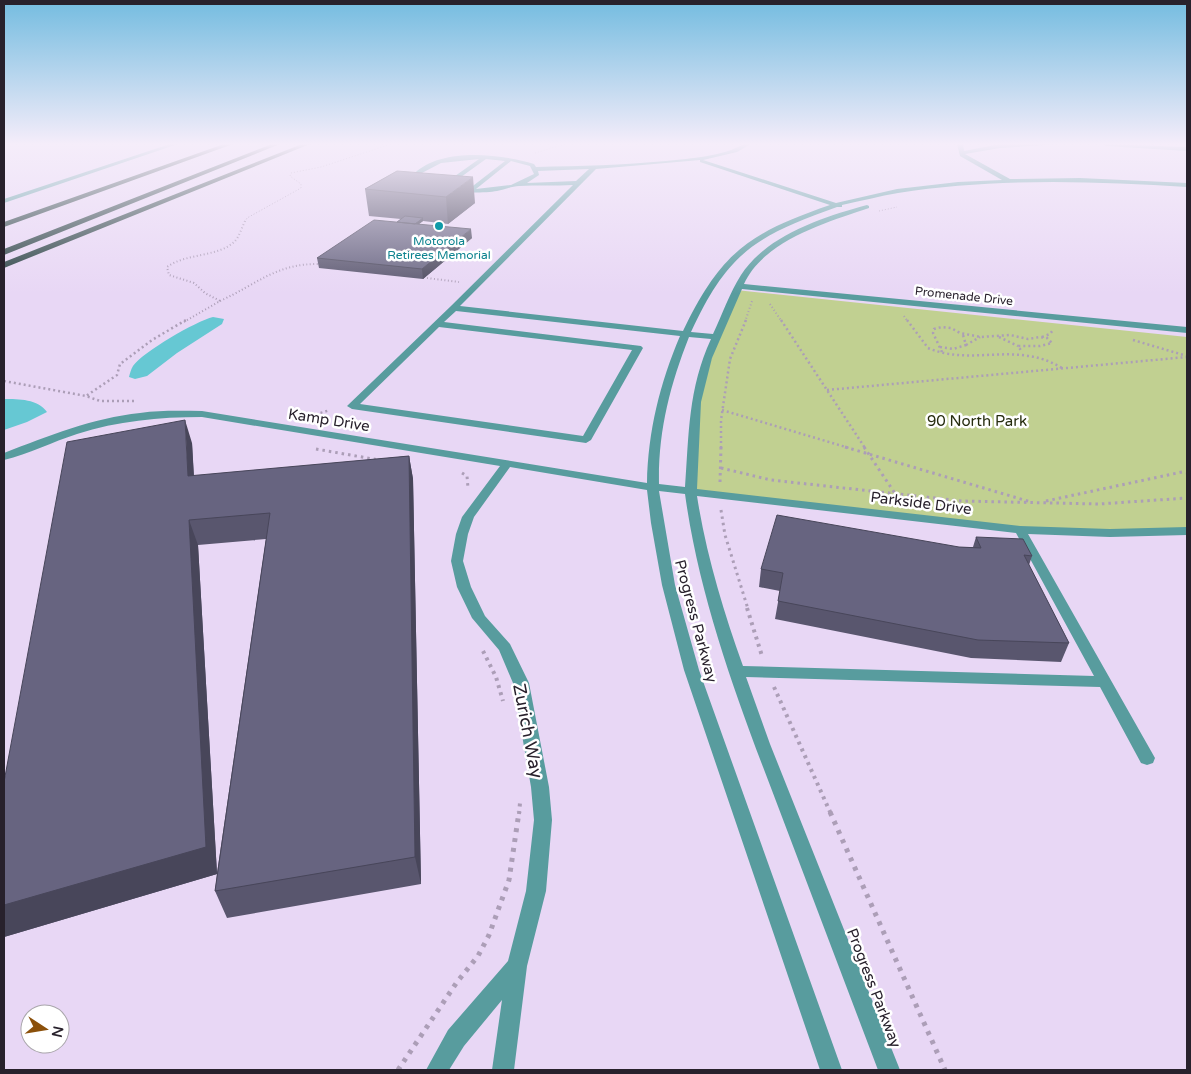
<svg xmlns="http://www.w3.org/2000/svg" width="1191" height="1074" font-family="'Varela Round',sans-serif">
<rect width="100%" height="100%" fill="#e8d7f5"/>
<path fill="#c1d091" d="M 736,290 L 1187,337 L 1187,531 L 1110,533 L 1020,530 L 691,492 L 696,402 Z"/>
<path fill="#66c8d3" d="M 213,317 L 224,319 L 222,324 L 177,353 L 147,376 L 135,379 L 129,377 C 130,373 131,369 133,366 C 143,352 196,321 213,317 Z
M 4,399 C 19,399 38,399 47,412 L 27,422 L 4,430 Z"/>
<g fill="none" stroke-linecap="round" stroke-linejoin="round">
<path stroke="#ac9eb7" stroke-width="1" stroke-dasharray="1 2" stroke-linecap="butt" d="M 535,153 L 565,144
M 879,211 L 897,207
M 245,222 L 247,218 L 301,188 L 301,184 L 290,176 L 291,173 L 321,167 L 391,144"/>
<path stroke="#ac9eb7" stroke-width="2" stroke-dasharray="1 2.5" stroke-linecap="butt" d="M 427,278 L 459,282
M 220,301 C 257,284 277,263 320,264
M 770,304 L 782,322
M 904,316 L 908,322
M 184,322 L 220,301 L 205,293 L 194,283 L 169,275 L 167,267 C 186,253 218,257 234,242 C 239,238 242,227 245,221
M 745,322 L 752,301"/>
<path stroke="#ac9eb7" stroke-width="2.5" stroke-dasharray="2 3" stroke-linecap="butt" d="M 781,320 L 865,448
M 907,320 L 928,348 C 973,367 1015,340 1062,368
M 999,337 L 1018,346
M 1042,337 L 1050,334 L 1053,330
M 1133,340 L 1187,356
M 966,345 L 980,337
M 940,347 L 953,349 L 966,345 L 963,335
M 942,352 L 933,333 L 934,329 L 942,327 L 951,328 L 960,333 L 981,337 L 1010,335 L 1028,339 L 1040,337 L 1047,338 L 1052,343 L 1040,346 L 1018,346 L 1022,352
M 4,381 L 86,396
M 827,390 L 1187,357
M 134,401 L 100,401 L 86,396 L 117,375 L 120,364 L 152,340 L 186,320
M 722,410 L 849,448
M 311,416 L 330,410
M 721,448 L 721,420 L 730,359 L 746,320"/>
<path stroke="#ac9eb7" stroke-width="3" stroke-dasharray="2.5 4" stroke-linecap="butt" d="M 845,447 L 1031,502
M 864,447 L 896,495
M 316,449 L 379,460
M 721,468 L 771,480 L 962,501 L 1099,504 L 1187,498
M 462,473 L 467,476 L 468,488
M 720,482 L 721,447
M 1046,501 L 1182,472 L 1187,473
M 721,510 L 725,535 L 748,609"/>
<path stroke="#ac9eb7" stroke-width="4" stroke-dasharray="3 4.5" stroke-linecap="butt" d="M 747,608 L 762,656
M 483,651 L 496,677 L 503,701
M 774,687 L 831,814
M 519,814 L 520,803"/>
<path stroke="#ac9eb7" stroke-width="5" stroke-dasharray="4 6" stroke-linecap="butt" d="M 830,812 L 945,1070
M 398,1070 L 457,982 L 478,956 L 489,935 L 509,880 L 519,812"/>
<path fill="#589c9e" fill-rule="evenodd" d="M 170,144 L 178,144 L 4,203 L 4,199 Z
M 744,144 L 751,144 L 737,152 L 703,160 L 836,203 L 897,189 L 958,182 L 1002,180 L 960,156 L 957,144 L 963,144 L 964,151 L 1000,144 L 1060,144 L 1000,148 L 965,154 L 1010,179 L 1080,178 L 1187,183 L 1187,187 C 1091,181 994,178 898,193 C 880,196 861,201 842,205 L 842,207 L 837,207 C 756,236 728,252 691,332 L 713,334 C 722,315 730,292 741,275 C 767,235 823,217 867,205 L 869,206 L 869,208 C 828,222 764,240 744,284 L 1187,327 L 1187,333 L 742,289 L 712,358 L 701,402 L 697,489 L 1020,526 L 1110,529 L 1187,527 L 1187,535 L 1110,537 L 1028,534 L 1155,758 L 1153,763 L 1147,765 L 1141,763 L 1100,687 L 746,677 L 770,744 L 900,1070 L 878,1070 C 845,983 812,896 779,809 C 740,707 700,603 685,494 L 659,491 L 675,585 L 699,670 L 842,1070 L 820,1070 L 684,670 L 662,585 L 651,523 L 647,490 L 510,467 L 474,517 L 468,534 L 463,561 L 471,587 L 485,616 L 510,644 L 529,683 L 549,787 L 552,820 L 546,891 L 527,966 L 514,1070 L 492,1070 L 502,1000 L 464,1046 L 449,1070 L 426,1070 L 448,1030 L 508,961 L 526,891 L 534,820 L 531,787 L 513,683 L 499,650 L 472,618 L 457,587 L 451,561 L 456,534 L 462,517 L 500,466 L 202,417 C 158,417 118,421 77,434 C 52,442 29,454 4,460 L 4,453 C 48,436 93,418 140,413 C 161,410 182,411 202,411 L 647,483 C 648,431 660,383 680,336 L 456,311 L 444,322 L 641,346 L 643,348 L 591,440 L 586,443 L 352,409 L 347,406 L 451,306 L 573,185 C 555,186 536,185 519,186 C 512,186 504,190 497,191 C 478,194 422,195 414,174 C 441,147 501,154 534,164 L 536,167 C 580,166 623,165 666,161 C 692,158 721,157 744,144 ZM 479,159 L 441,186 L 422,178 L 420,174 L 441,163 ZM 486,159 L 505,161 L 469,189 L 447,187 ZM 700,160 L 700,162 L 830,205 C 749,233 721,252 683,331 L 460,306 L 596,169 ZM 511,161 L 530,166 L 534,174 L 511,185 L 476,189 ZM 589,169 L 576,181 L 527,183 L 539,175 L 538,171 ZM 439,327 L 632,350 L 583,436 L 360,404 ZM 689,337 L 711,339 C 688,389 689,434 685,487 L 659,484 C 658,432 670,385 689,337 ZM 697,496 L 1016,533 L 1094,676 L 743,666 C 723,610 706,554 697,496 Z
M 1103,144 L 1187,147 L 1187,151 L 1106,146 Z"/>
<path fill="#243d3e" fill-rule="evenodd" d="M 224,144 L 233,144 L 4,227 L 4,222 Z
M 272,144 L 280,144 L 4,255 L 4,249 Z
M 302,144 L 310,144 L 4,268 L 4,262 Z"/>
</g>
<path fill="#59566e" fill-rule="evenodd" d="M 397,171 L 475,203 L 448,224 L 423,221 L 419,224 L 472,238 L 423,279 L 319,268 L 317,258 L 397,222 L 401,219 L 369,216 L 365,189 Z
M 192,443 L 194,476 L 409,456 L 413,479 L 421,884 L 227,918 L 215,891 L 217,874 L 4,937 ZM 266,539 L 217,873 L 198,545 Z
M 976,537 L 1032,556 L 1029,565 L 1069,643 L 1061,662 L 971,658 L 775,619 L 780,591 L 759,587 L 761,569 L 959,547 L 973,547 Z"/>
<path fill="#48465a" d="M 473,177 L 475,203 L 448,224 L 446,197 Z
M 423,218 L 423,221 L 408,232 L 408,229 Z
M 471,229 L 472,238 L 423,279 L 422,269 Z
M 185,420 L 192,443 L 195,500 L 188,476 Z
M 409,456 L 413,479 L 421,884 L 415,857 Z
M 189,520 L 198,545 L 217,874 L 4,937 L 4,905 Z"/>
<path fill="#676480" stroke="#48465a" d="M 397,171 L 473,177 L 446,197 L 365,189 Z
M 405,216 L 423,218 L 415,224 L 397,222 Z
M 374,220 L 471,229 L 422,269 L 317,258 Z
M 185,420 L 188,476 L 409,456 L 415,857 L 215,891 L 270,513 L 189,520 L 206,847 L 4,905 L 4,782 L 67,442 Z
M 777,515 L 959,547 L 981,548 L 976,537 L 1023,539 L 1032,556 L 1024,555 L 1069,643 L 978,640 L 778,601 L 783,573 L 761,569 Z"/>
<linearGradient id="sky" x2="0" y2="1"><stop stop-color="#74bce0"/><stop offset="0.49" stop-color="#f5edfa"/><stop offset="1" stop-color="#f5edfa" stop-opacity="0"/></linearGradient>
<rect width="1191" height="294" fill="url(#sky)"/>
<circle fill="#0f9aa8" stroke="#fff" stroke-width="2" cx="439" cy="226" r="5"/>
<g text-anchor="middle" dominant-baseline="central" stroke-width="5" stroke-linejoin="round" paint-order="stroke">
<g font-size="12" fill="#0d838f" stroke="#fff">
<text x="439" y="241">Motorola<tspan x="439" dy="14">Retirees Memorial</tspan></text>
</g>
<g font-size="12" fill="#28212c" stroke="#fff">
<text transform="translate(964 296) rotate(6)">Promenade Drive</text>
</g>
<g font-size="15" fill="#28212c" stroke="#fff">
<text transform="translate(329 420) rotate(9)">Kamp Drive</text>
<text transform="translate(921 503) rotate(7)">Parkside Drive</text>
<text transform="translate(696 621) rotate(75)">Progress Parkway</text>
<text transform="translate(874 988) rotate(69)">Progress Parkway</text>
</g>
<g font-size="15" fill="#272d0f" stroke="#fff">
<text x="977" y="421">90 North Park</text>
</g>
<g font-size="18" fill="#28212c" stroke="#fff">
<text transform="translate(528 731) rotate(79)">Zurich Way</text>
</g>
</g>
<rect width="1191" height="1074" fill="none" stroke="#28212c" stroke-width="10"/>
<g transform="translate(45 1029) rotate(102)"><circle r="24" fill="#ffffff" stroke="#a9a6ab"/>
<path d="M0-4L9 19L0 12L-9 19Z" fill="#8b500b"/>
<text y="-8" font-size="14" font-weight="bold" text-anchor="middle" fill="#28212c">N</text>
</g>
</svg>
